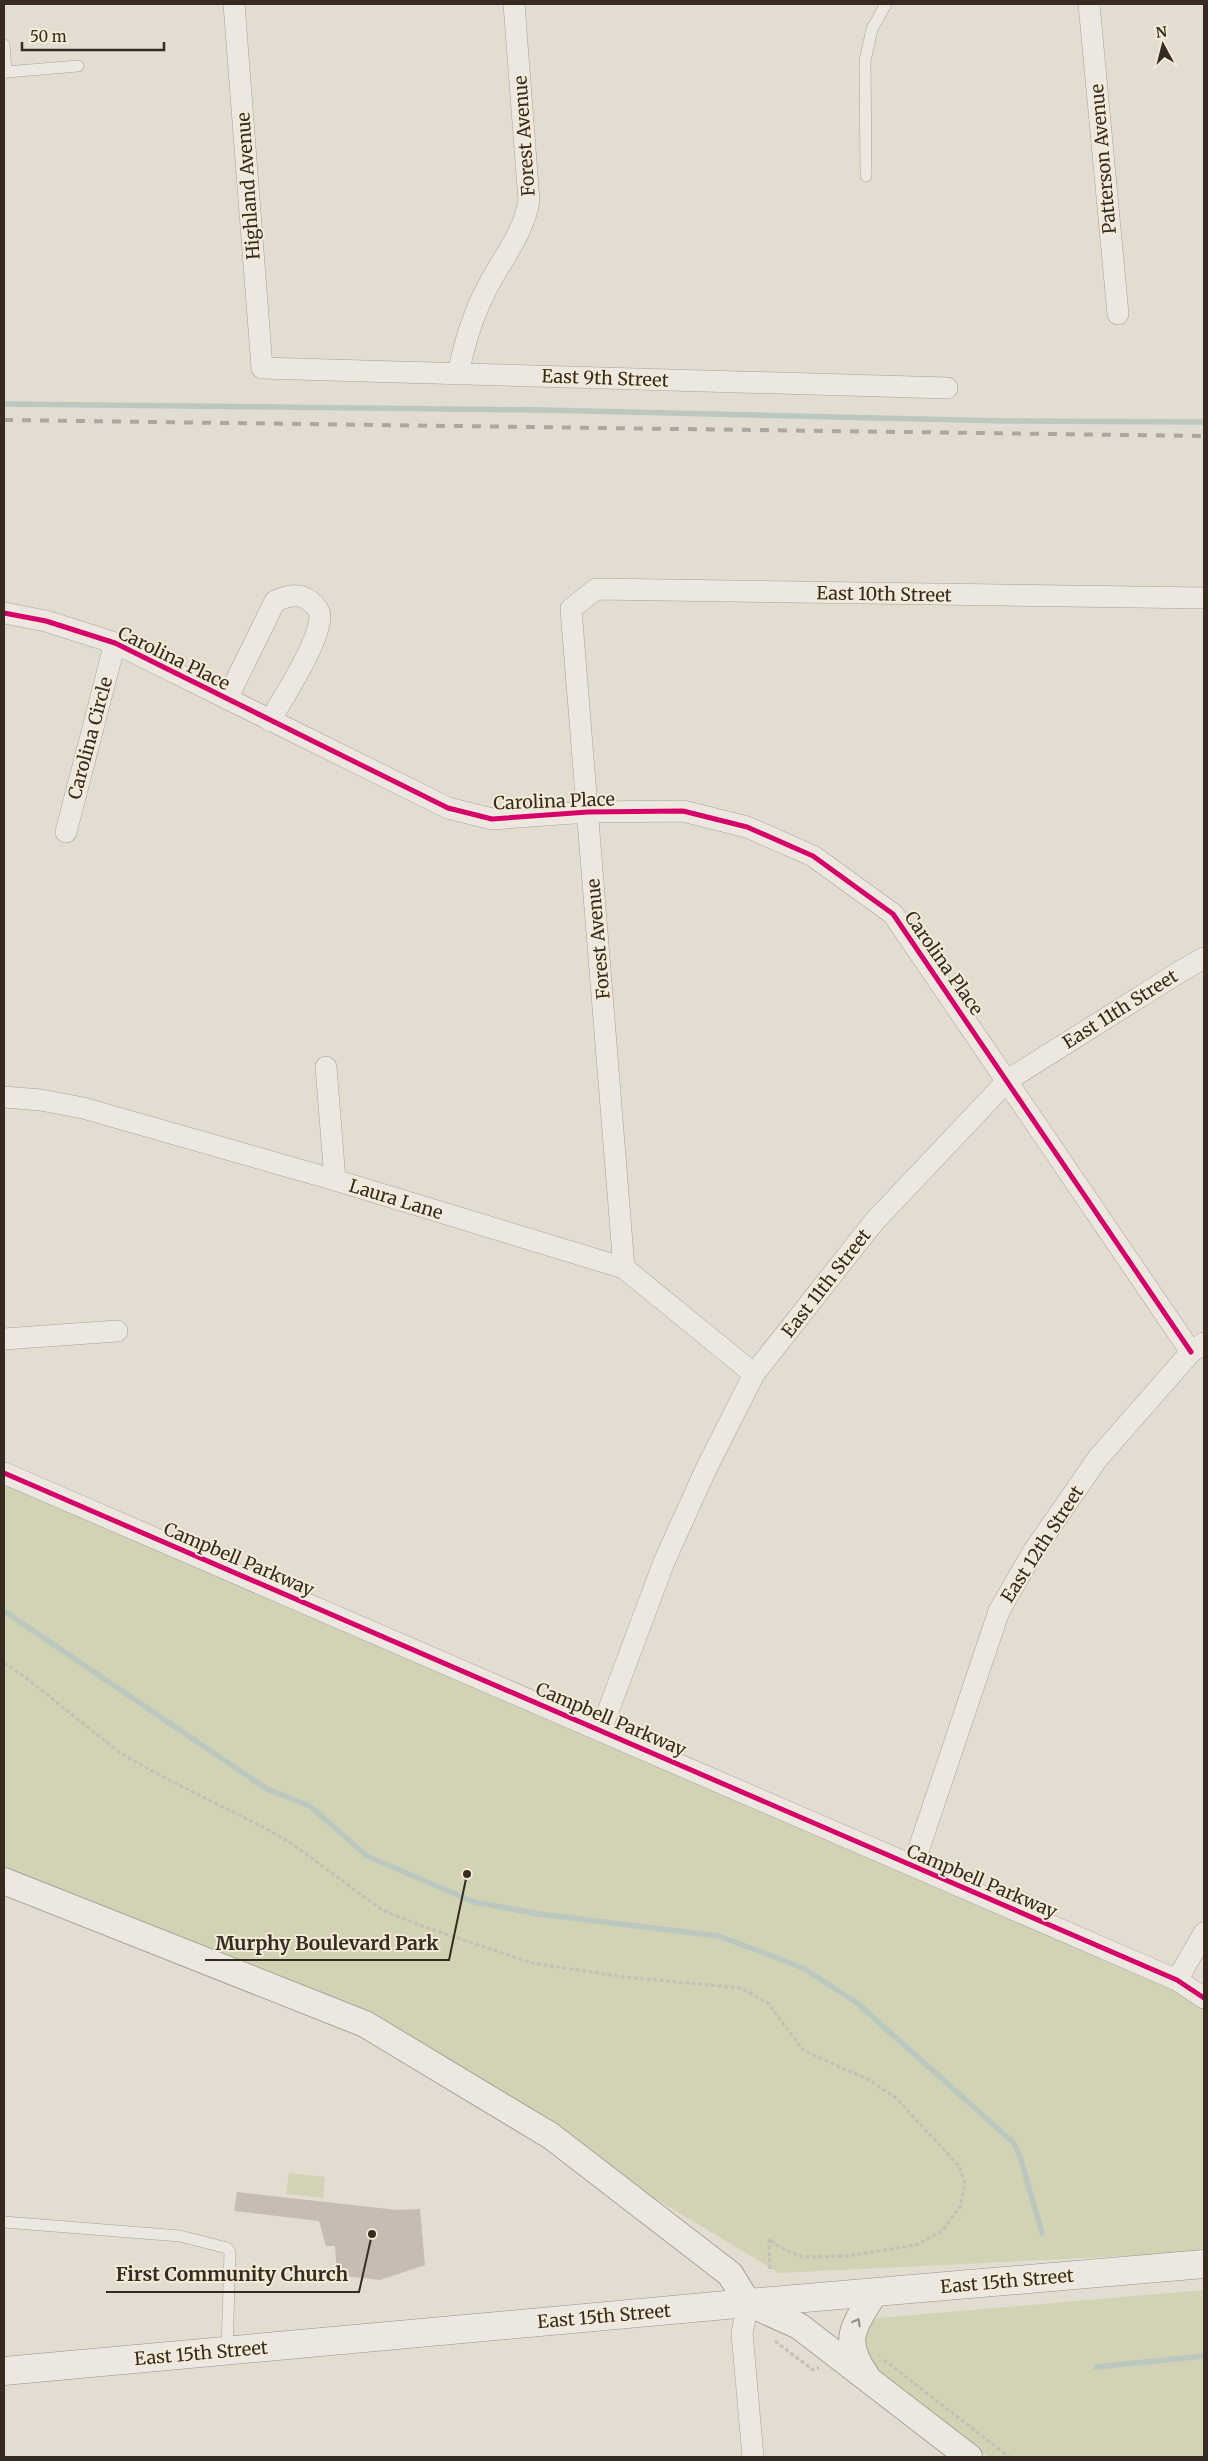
<svg xmlns="http://www.w3.org/2000/svg" width="1208" height="2461" font-family="Merriweather,serif">
<rect width="100%" height="100%" fill="#e3dcd0"/>
<path fill="#d2d2b4" d="M 4,1473 L 1204,1998 L 1204,2252 L 779,2273 L 365,2024 L 4,1881 Z
M 289,2173 L 325,2177 L 323,2198 L 286,2194 Z
M 1204,2290 L 1204,2457 L 988,2457 L 867,2363 L 860,2330 L 869,2321 L 878,2318 Z"/>
<g fill="none" stroke-linecap="round" stroke-linejoin="round">
<path stroke="#bac8bf" stroke-width="5.5" d="M 4,404 L 543,410 L 1004,421 L 1204,422
M 4,1611 L 267,1789 L 310,1806 L 367,1856 L 474,1902 L 539,1914 L 719,1936 L 803,1968 L 856,2002 L 1014,2143 L 1021,2160 L 1042,2233
M 1096,2367 L 1204,2356"/>
</g>
<path fill="#c7bcb1" d="M 237,2192 L 397,2210 L 420,2209 L 425,2265 L 380,2280 L 337,2275 L 335,2246 L 326,2246 L 319,2221 L 234,2211 Z"/>
<g fill="none" stroke-linecap="round" stroke-linejoin="round">
<g stroke="#a9a298" stroke-width="12">
<path id="service" d="M 4,45 L 6,72 L 4,73
M 6,72 L 78,66
M 866,176 L 865,61 L 872,29 L 886,4
M 4,2222 L 180,2236 L 227,2248 L 230,2252 L 227,2351"/>
</g>
<g stroke="#a9a298" stroke-width="22">
<path id="minor" d="M 234,4 L 262,368 L 947,388
M 1089,4 L 1118,314
M 458,374 C 464,345 471,320 484,294 C 499,262 523,236 529,201 L 514,4
M 4,613 L 46,621 L 115,643 L 448,808 L 492,819 L 588,812 L 683,811 L 747,827 L 813,856 L 893,914 L 1191,1352
M 227,699 L 275,601 C 288,596 299,592 310,601 C 315,605 320,611 320,617 C 318,645 285,694 270,721
M 66,832 L 115,643
M 326,1067 L 335,1180
M 4,1097 L 41,1100 L 83,1108 L 335,1180 L 624,1268 L 754,1374
M 624,1268 L 571,609 L 596,589 L 1204,598
M 4,1339 L 117,1331
M 4,1473 L 1177,1980 L 1204,1998
M 601,1730 L 664,1562 L 706,1469 L 754,1374 L 873,1223 L 1008,1080 L 1181,971 L 1204,958
M 913,1866 L 999,1611 L 1033,1552 L 1098,1458 L 1191,1352 L 1204,1343
M 1177,1980 L 1204,1933
M 748,2303 L 742,2333 L 753,2457"/>
</g>
<g stroke="#a9a298" stroke-width="28">
<path id="tertiary" d="M 4,1881 L 365,2024 L 551,2136 L 730,2274 L 748,2303 L 799,2326 L 969,2457
M 866,2375 C 840,2339 855,2325 875,2292"/>
</g>
<g stroke="#989188" stroke-width="29">
<path id="secondary" d="M 4,2371 L 748,2303 L 1204,2264"/>
</g>
<path stroke="#c4bfb7" stroke-width="3" stroke-dasharray="4 2.5" stroke-linecap="butt" d="M 4,1663 L 25,1677 L 120,1753 L 169,1780 L 265,1828 L 295,1846 L 382,1910 L 422,1926 L 532,1963 L 624,1977 L 741,1988 L 768,2003 L 803,2050 L 871,2081 L 896,2098 L 959,2166 L 965,2184 L 960,2207 L 942,2231 L 916,2245 L 848,2256 L 803,2257 L 781,2248 L 769,2239
M 769,2239 L 770,2272
M 775,2341 L 813,2370 L 819,2368
M 884,2360 L 1009,2457"/>
<use href="#service" stroke="#ece8e1" stroke-width="11"/>
<use href="#minor" stroke="#ece8e1" stroke-width="21"/>
<use href="#tertiary" stroke="#ece8e1" stroke-width="26"/>
<use href="#secondary" stroke="#ece8e1" stroke-width="28"/>
<path stroke="#aca7a1" stroke-width="4" stroke-dasharray="9 9" stroke-linecap="butt" d="M 4,420 L 1204,436"/>
<g stroke="#f3ead7" stroke-width="8">
<path id="cycleway" d="M 4,613 L 46,621 L 115,643 L 448,808 L 492,819 L 588,812 L 683,811 L 747,827 L 813,856 L 893,914 L 1191,1352
M 4,1473 L 1177,1980 L 1204,1998"/>
</g>
<use href="#cycleway" stroke="#d6006c" stroke-width="5"/>
</g>
<defs><path id="oneway-chevron" d="M-2-3.5L2.5 0L-2 3.5" fill="none" stroke-width="1.6" stroke-linecap="round" stroke-linejoin="round" transform="scale(1.25)"/></defs>
<use stroke="#928a81" href="#oneway-chevron" transform="translate(857 2322) rotate(-62)"/>
<g text-anchor="middle" dominant-baseline="central" stroke-width="4" stroke-linejoin="round" paint-order="stroke">
<g font-size="18" fill="#372b21" stroke="#f3ead7">
<text transform="translate(524 136) rotate(-94)">Forest Avenue</text>
<text transform="translate(1103 159) rotate(-95)">Patterson Avenue</text>
<text transform="translate(248 186) rotate(-94)">Highland Avenue</text>
<text transform="translate(605 378) rotate(2)">East 9th Street</text>
<text transform="translate(884 594) rotate(1)">East 10th Street</text>
<text transform="translate(174 658) rotate(26)">Carolina Place</text>
<text transform="translate(90 738) rotate(-75)">Carolina Circle</text>
<text transform="translate(554 801) rotate(-2)">Carolina Place</text>
<text transform="translate(598 939) rotate(-95)">Forest Avenue</text>
<text transform="translate(944 963) rotate(55)">Carolina Place</text>
<text transform="translate(1120 1009) rotate(-32)">East 11th Street</text>
<text transform="translate(396 1199) rotate(17)">Laura Lane</text>
<text transform="translate(826 1283) rotate(-52)">East 11th Street</text>
<text transform="translate(1042 1544) rotate(-57)">East 12th Street</text>
<text transform="translate(239 1559) rotate(23)">Campbell Parkway</text>
<text transform="translate(611 1719) rotate(23)">Campbell Parkway</text>
<text transform="translate(982 1881) rotate(23)">Campbell Parkway</text>
<text transform="translate(1007 2281) rotate(-5)">East 15th Street</text>
<text transform="translate(604 2316) rotate(-5)">East 15th Street</text>
<text transform="translate(201 2353) rotate(-5)">East 15th Street</text>
</g>
</g>
<path fill="none" stroke="#372b21" stroke-width="2" d="M467 1874L449 1960H205M372 2234L359 2292H106"/>
<g fill="#372b21" stroke="#f3ead7" stroke-width="2">
<circle cx="467" cy="1874" r="5"/>
<circle cx="372" cy="2234" r="5"/>
</g>
<g font-size="19" text-anchor="middle" font-weight="bold" fill="#372b21" stroke="#f3ead7" stroke-width="4" stroke-linejoin="round" paint-order="stroke">
<text x="327" y="1950">Murphy Boulevard Park</text>
<text x="232" y="2281">First Community Church</text>
</g>
<rect width="1208" height="2461" fill="none" stroke="#372b21" stroke-width="10"/>
<g transform="translate(1163 45) rotate(353)" stroke="#f3ead7" stroke-width="4" paint-order="stroke">
<path d="M0-4L9 19L0 12L-9 19Z" fill="#372b21"/>
<text y="-8" font-size="14" font-weight="bold" text-anchor="middle" fill="#372b21">N</text>
</g>
<path d="M22 42v8h142v-8" fill="none" stroke="#372b21" stroke-width="2.5"/>
<text x="30" y="42" font-size="15" fill="#372b21" stroke="#f3ead7" stroke-width="4" paint-order="stroke">50 m</text>
</svg>
